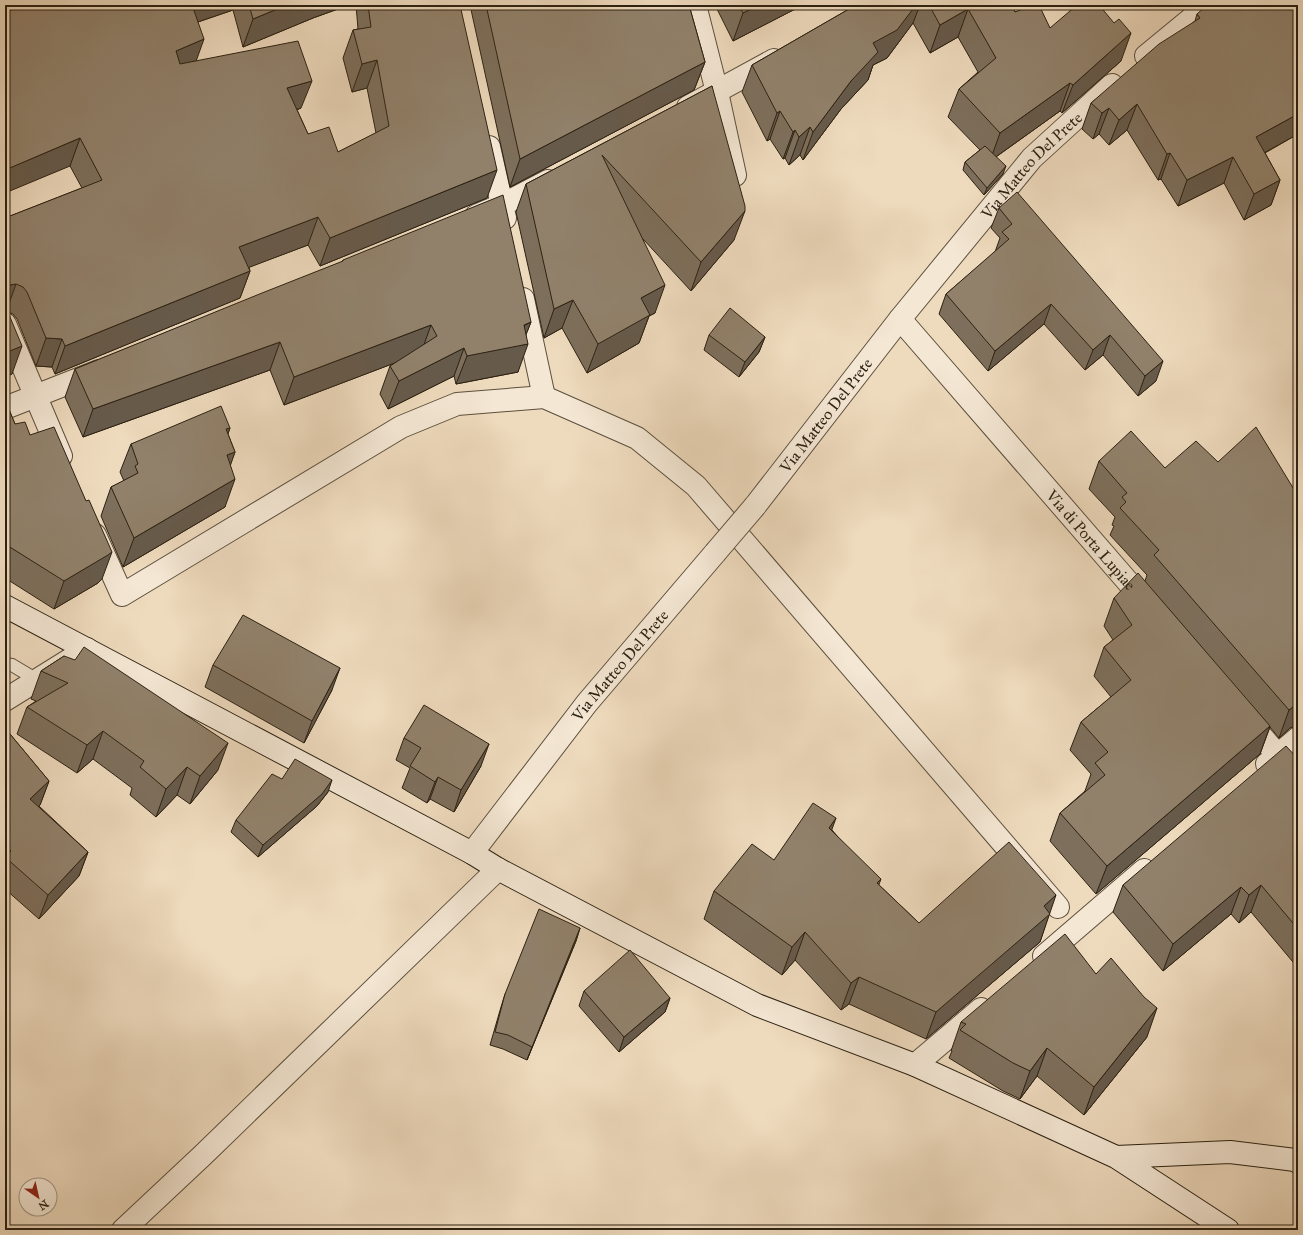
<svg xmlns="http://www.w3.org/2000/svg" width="1303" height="1235" font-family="'IM FELL Great Primer',serif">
<rect width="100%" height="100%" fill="#eedabd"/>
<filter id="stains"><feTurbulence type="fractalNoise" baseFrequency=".005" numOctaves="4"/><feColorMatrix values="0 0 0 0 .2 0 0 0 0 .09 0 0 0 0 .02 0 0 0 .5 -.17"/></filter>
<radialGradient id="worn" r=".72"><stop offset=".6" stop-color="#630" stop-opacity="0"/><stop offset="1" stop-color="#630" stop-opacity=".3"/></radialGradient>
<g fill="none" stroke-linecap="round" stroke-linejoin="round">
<g stroke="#5c4f3d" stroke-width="14">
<path id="lane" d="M 5,664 L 12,665 L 37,680"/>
</g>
<g stroke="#5c4f3d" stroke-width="24">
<g id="street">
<path d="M 695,5 L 717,92 L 735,175"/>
<path d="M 5,7 L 12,5"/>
<path d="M 1146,56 L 1208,5"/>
<path d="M 688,107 L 774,60"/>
<path d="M 489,147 L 505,218"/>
<path d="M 476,216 L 502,205 L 548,181"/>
<path d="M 523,299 L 544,397"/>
<path id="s1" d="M 900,319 L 1148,605"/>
<path d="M 5,324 L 61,456"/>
<path d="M 5,408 L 99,371"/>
<path id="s2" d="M 755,506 L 900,319 L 1032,158 L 1112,85"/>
<path d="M 95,535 L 122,595 L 401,427 L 457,404 L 544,397 L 637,438 L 696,486 L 1058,907"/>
<path d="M 5,700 L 87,649"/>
<path d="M 1245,717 L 1298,779"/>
<path d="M 1267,764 L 1298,738"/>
<path id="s3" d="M 472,853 L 587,703 L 715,553"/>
<path d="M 1044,956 L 1144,870"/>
<path d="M 915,1065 L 981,1009"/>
<path d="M 123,1230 L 203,1155 L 498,869"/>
</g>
</g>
<g stroke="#2c2112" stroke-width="24">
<path id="secondary" d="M 5,606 L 472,853 L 498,869 L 757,1005 L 915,1065 L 1116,1157 L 1228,1230
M 1116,1157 L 1230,1152 L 1295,1160 L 1298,1162"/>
</g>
<use href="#lane" stroke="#f4e7d4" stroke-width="12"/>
<use href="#street" stroke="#f4e7d4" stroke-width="22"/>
<use href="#secondary" stroke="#f4e7d4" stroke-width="22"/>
<g stroke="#5c4f3d" stroke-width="24" stroke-linecap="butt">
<path id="street-bridge" d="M 715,553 L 755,506"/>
</g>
<use href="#street-bridge" stroke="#f4e7d4" stroke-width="22"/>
</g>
<path fill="#7d6f5c" stroke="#2c2112" d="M 28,5 L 349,5 L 313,18 L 243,47 L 233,10 L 198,22 L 196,61 L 301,108 L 297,110 L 308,134 L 338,152 L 376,133 L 367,88 L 352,92 L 343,58 L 353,30 L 358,29 L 356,5 L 460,5 L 487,198 L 320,266 L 308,245 L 249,267 L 250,271 L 240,298 L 55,374 L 52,367 L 36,366 L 17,319 L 13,314 L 8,312 L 12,374 L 5,377 L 5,218 L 82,188 L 70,166 L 7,11 Z
M 470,5 L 689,5 L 705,62 L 694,90 L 510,187 Z
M 715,5 L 803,5 L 733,41 Z
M 856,5 L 1012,5 L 1015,12 L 1050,28 L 1121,61 L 1062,113 L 1060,111 L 996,157 L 1003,174 L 984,195 L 963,170 L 965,162 L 980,150 L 948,117 L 959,89 L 978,72 L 958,37 L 930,53 L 913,23 L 887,58 L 873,65 L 868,80 L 841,109 L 803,160 L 800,155 L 789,165 L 785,158 L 783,159 L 770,139 L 767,141 L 742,92 L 752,65 Z
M 1197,14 L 1298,134 L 1265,153 L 1280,180 L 1271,205 L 1244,220 L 1224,183 L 1178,206 L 1161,179 L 1158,180 L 1127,130 L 1109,145 L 1099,134 L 1093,139 L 1082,129 L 1091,103 L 1195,21 Z
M 712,86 L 734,240 L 691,291 L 643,239 L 655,313 L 649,316 L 639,343 L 587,373 L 562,328 L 544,338 L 516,212 L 526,184 Z
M 999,208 L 1156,381 L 1138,396 L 1103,355 L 1085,370 L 1044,324 L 988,371 L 939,314 L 946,294 L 995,252 L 1000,238 L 991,228 Z
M 343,260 L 531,322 L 526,334 L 518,372 L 456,384 L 454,376 L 388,409 L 380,394 L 390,366 L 397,362 L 284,405 L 270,370 L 83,437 L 65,397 L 75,369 L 342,262 Z
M 709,335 L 765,337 L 759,352 L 739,377 L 704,350 Z
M 5,400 L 15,424 L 30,435 L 102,579 L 98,583 L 54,609 L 5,578 Z
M 230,428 L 228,434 L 235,452 L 230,465 L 225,507 L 123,567 L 101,516 L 111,487 L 124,481 L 120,472 L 131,444 Z
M 1099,461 L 1165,468 L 1218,462 L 1298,496 L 1298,726 L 1295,726 L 1290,728 L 1279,738 L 1270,727 L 1260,754 L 1096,894 L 1050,841 L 1060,813 L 1085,791 L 1091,774 L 1070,750 L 1081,722 L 1111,697 L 1094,676 L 1104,647 L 1113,640 L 1104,626 L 1114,598 L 1145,581 L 1147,575 L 1110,535 L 1114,526 L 1112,525 L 1115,517 L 1089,489 Z
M 64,656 L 218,770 L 190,804 L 177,795 L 156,817 L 130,795 L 132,788 L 93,759 L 77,773 L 17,734 L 27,707 L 36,701 L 31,699 L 41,671 Z
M 213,665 L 332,690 L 304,743 L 205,687 Z
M 5,728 L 49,781 L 40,805 L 39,806 L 88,852 L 79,876 L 39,919 L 5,889 Z
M 404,738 L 481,766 L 454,812 L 430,799 L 427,803 L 402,788 L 410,768 L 396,760 Z
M 1298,749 L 1298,968 L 1251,912 L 1239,923 L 1231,914 L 1163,971 L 1113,912 L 1123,885 L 1295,756 Z
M 282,779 L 328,792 L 317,806 L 258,857 L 231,832 L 236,820 Z
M 832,830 L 879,885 L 919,923 L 1049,914 L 1040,942 L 926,1039 L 849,1004 L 841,1010 L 795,960 L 782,975 L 704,919 L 714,891 Z
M 580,928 L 576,941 L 527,1060 L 503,1049 L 490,1045 L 501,1007 L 505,994 Z
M 1096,974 L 1147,1037 L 1084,1115 L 1037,1076 L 1020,1099 L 1003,1091 L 949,1058 L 952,1051 L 951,1051 L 961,1022 Z
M 584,991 L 670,998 L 665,1012 L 619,1052 L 579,1006 Z"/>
<path fill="#665a4b" stroke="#2c2112" d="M 189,5 L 235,5 L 233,10 L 180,28 Z
M 287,5 L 349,5 L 313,18 L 243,47 L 253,19 Z
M 759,5 L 803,5 L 733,41 L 743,13 Z
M 916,5 L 920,5 L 913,23 L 887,58 L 873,65 L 868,80 L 841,109 L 803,160 L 813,132 L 851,81 L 873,43 Z
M 968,9 L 958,37 L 930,53 L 940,25 Z
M 1131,33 L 1121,61 L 1062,113 L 1073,85 Z
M 204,39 L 194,67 L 166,78 L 176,51 Z
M 377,60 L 367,88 L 352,92 L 362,64 Z
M 705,62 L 694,90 L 510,187 L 520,159 Z
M 312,81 L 301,108 L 277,116 L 287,88 Z
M 1070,83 L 1060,111 L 990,161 L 1000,133 Z
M 1137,104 L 1127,130 L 1109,145 L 1119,120 Z
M 1109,108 L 1099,134 L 1093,139 L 1102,113 Z
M 780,111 L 770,139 L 767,141 L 777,113 Z
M 1298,114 L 1298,134 L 1246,163 L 1256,137 Z
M 810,127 L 800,155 L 789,165 L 799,137 Z
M 795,130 L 785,158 L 783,159 L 793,132 Z
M 80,138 L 70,166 L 5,193 L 5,170 Z
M 1170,153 L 1161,179 L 1158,180 L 1167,154 Z
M 1233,157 L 1224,183 L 1178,206 L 1187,180 Z
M 1006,166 L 1003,174 L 984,195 L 987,188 Z
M 497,170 L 487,198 L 320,266 L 330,238 Z
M 1280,180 L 1271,205 L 1244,220 L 1254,194 Z
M 745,211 L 734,240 L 691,291 L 701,262 Z
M 318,217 L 308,245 L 229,275 L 239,247 Z
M 250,271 L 240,298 L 55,374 L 65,346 Z
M 16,284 L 6,312 L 5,312 L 5,289 L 10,285 Z
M 665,285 L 655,313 L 649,316 L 639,343 L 587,373 L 598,344 L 641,298 Z
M 573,300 L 562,328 L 544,338 L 554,309 Z
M 1051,304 L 1044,324 L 988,371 L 995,351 Z
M 531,322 L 522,345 L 528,344 L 518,372 L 456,384 L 467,356 Z
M 431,325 L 421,353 L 284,405 L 294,377 Z
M 1110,335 L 1103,355 L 1085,370 L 1093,350 Z
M 765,337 L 759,352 L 739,377 L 745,362 Z
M 46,338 L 62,339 L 52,367 L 36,366 Z
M 280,342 L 270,370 L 83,437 L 93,409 Z
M 22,346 L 12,374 L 5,377 L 5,353 Z
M 464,348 L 454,376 L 388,409 L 399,381 Z
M 1163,361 L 1156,381 L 1138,396 L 1145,376 Z
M 230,428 L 219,456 L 226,429 Z
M 235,452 L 225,481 L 227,455 Z
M 235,479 L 225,507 L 123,567 L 134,538 Z
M 112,552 L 102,579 L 98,583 L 54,609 L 64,581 Z
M 340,668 L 332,690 L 304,743 L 312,721 Z
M 1298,703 L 1298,726 L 1295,726 L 1290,728 L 1279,738 L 1289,710 Z
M 1270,726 L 1260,754 L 1096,894 L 1107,866 Z
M 103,731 L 93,759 L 77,773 L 87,745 Z
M 228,743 L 218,770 L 190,804 L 200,776 Z
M 489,744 L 481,766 L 454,812 L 461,790 Z
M 187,767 L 177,795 L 156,817 L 166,789 Z
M 438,777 L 430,799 L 427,803 L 435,782 Z
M 332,780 L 328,792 L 317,806 L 258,857 L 263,845 Z
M 49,781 L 40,805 L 22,823 L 30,799 Z
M 836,818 L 826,846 L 829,828 Z
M 88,852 L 79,876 L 39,919 L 48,895 Z
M 881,879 L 871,906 L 877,883 Z
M 1261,885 L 1251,912 L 1239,923 L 1249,895 Z
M 1241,887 L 1231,914 L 1163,971 L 1173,944 Z
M 1056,895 L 1040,942 L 926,1039 L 936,1012 L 1044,906 Z
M 580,928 L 576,941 L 527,1060 L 532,1047 Z
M 805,932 L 795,960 L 782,975 L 792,947 Z
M 859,977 L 849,1004 L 841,1010 L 851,983 Z
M 670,998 L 665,1012 L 619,1052 L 624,1037 Z
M 1157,1008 L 1147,1037 L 1084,1115 L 1094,1087 Z
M 1047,1048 L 1037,1076 L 1020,1099 L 1030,1071 Z"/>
<path fill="#91816b" stroke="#2c2112" d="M 5,5 L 7,11 L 28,5 L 192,5 L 204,39 L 176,51 L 180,64 L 298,41 L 312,81 L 287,88 L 308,134 L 329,127 L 338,152 L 389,126 L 377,60 L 362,64 L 353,30 L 371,27 L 368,5 L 460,5 L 497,170 L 330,238 L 318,217 L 239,247 L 250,271 L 65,346 L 62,339 L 46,338 L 27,292 L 23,287 L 16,284 L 10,285 L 5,289 L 5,218 L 102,180 L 80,138 L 5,170 Z
M 249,5 L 287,5 L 253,19 Z
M 486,5 L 689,5 L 705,62 L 520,159 Z
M 739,5 L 759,5 L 743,13 Z
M 856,5 L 916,5 L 897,30 L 873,43 L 878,52 L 851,81 L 813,132 L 810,127 L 799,137 L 795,130 L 793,132 L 780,111 L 777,113 L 752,65 Z
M 929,5 L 1012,5 L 1015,12 L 1033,5 L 1039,5 L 1050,28 L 1077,5 L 1099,5 L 1114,23 L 1119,19 L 1131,33 L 1073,85 L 1070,83 L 1000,133 L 959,89 L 996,58 L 968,9 L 940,25 Z
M 1207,5 L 1298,5 L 1298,114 L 1256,137 L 1280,180 L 1254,194 L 1233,157 L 1187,180 L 1170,153 L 1167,154 L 1137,104 L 1119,120 L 1109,108 L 1102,113 L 1091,103 L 1159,44 L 1200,18 L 1197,14 Z
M 712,86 L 745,206 L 745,211 L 701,262 L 602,155 L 665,285 L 641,298 L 650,315 L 598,344 L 573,300 L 554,309 L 526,184 Z
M 985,146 L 1006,166 L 987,188 L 965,162 Z
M 1017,192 L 1163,361 L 1145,376 L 1110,335 L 1093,350 L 1051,304 L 995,351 L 946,294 L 1009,239 L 1002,232 L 1012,224 L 999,208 Z
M 503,195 L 531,322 L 524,325 L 528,344 L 467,356 L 464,348 L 399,381 L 390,366 L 437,336 L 431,325 L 294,377 L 280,342 L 93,409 L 75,369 L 262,293 L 343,261 L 343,260 Z
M 5,305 L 22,346 L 5,353 Z
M 730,308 L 765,337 L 745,362 L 709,335 Z
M 5,400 L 15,424 L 25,422 L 30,435 L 54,427 L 86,501 L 89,500 L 112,552 L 108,555 L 64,581 L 5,544 Z
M 221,406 L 230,428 L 226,429 L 235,452 L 227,455 L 235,479 L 134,538 L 111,487 L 138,473 L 135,466 L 138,464 L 131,444 Z
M 1256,427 L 1298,496 L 1298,703 L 1289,710 L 1154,555 L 1159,550 L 1120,508 L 1126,502 L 1122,497 L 1127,493 L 1099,461 L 1131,431 L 1165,468 L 1196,441 L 1218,462 Z
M 1138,573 L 1270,726 L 1107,866 L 1060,813 L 1105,775 L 1095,763 L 1108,752 L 1081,722 L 1131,680 L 1104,647 L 1132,625 L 1114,598 Z
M 243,615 L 340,668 L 312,721 L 213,665 Z
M 84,647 L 228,743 L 200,776 L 187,767 L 166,789 L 140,767 L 144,761 L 103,731 L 87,745 L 27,707 L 68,683 L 41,671 L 64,656 L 75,660 Z
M 424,705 L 489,744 L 461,790 L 438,777 L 435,782 L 410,766 L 421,748 L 404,738 Z
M 5,728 L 49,781 L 30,799 L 88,852 L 48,895 L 5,857 L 11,851 L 5,845 Z
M 1286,746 L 1298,759 L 1298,929 L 1261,885 L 1249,895 L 1241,887 L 1173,944 L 1123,885 Z
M 295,759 L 332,780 L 322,794 L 263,845 L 236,820 L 272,774 L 282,779 Z
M 813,803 L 836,818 L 829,828 L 881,879 L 877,883 L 919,923 L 1009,842 L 1056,895 L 1044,906 L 1050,914 L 936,1012 L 859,977 L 851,983 L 805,932 L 792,947 L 714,891 L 752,844 L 774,860 Z
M 539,909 L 580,928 L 532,1047 L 508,1035 L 495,1032 L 505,994 Z
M 1065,934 L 1096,974 L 1111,958 L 1144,997 L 1157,1008 L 1094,1087 L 1047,1048 L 1030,1071 L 1013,1063 L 960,1030 L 966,1024 L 961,1022 Z
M 630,950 L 670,998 L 624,1037 L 584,991 Z
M 1099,1225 L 1103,1230 L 1093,1230 Z"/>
<g text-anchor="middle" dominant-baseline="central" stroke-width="3" stroke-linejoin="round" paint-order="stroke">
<g font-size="16" fill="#2c2112" stroke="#f4e7d4">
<text stroke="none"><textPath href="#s2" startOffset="439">Via Matteo Del Prete</textPath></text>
<text stroke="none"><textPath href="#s2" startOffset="115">Via Matteo Del Prete</textPath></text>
<text stroke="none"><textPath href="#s1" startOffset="292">Via di Porta Lupiae</textPath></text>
<text stroke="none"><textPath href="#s3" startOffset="239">Via Matteo Del Prete</textPath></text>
</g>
</g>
<rect width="1303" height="1235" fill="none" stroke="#eedabd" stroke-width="20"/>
<rect x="6" y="6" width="1291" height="1223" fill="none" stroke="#2c2112" stroke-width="2"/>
<rect x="10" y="10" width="1283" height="1215" fill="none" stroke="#2c2112"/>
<g transform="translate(38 1197) rotate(146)"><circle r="19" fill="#f4e7d4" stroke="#a49886"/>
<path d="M0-3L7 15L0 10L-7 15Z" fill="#8f2418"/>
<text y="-6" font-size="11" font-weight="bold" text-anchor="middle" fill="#2c2112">N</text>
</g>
<rect width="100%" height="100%" filter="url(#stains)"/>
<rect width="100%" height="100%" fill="url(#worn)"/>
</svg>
